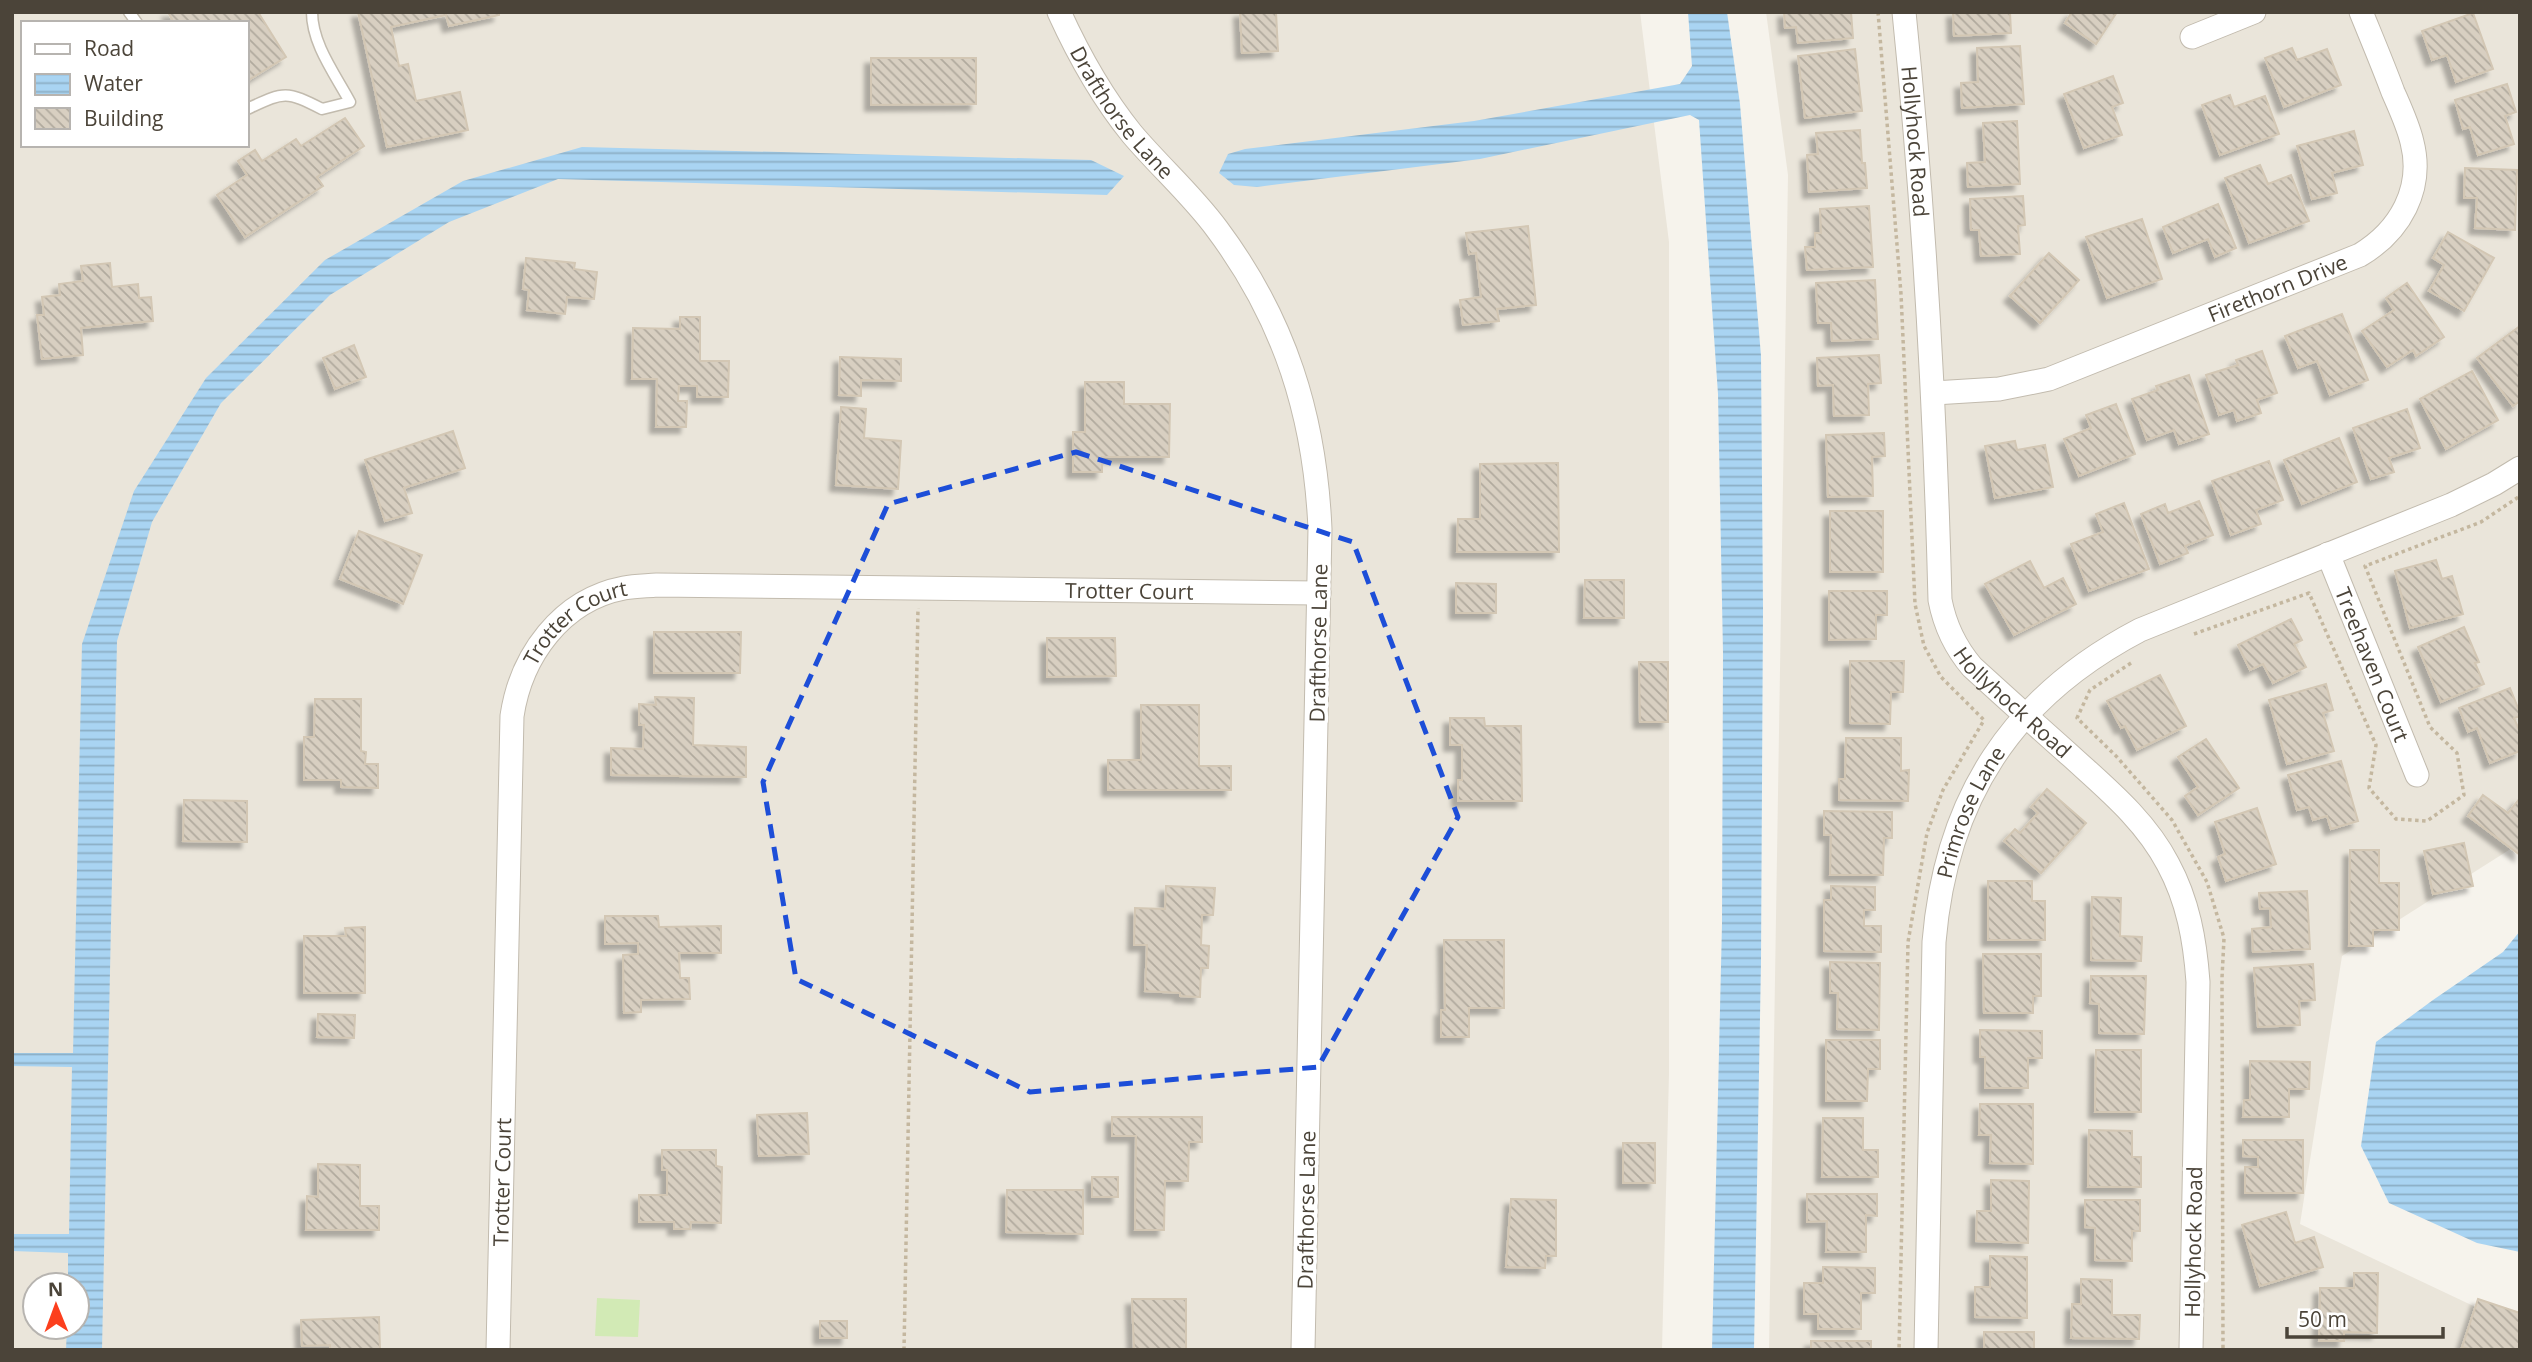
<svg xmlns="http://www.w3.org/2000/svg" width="2532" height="1362" font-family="'Open Sans',sans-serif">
<defs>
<pattern id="water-rules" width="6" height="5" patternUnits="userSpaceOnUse" patternTransform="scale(1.75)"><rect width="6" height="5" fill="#a9d4f2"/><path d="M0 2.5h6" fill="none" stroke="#8caec5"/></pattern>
<pattern id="building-back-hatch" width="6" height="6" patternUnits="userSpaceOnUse" patternTransform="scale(1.75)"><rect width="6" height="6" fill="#d8cfc1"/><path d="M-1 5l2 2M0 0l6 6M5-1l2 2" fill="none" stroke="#b1aa9e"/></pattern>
<filter id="shadow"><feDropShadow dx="-6" dy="6" stdDeviation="2" flood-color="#0004"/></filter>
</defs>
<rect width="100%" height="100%" fill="#f6f3ec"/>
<path fill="#eae5da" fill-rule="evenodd" d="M 12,12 L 1640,12 L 1669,242 L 1669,1074 L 1662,1350 L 12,1350 ZM 23,23 L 247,23 L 247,145 L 23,145 ZM 35,1285 L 77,1285 L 77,1327 L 35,1327 Z
M 1766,12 L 2520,12 L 2520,843 L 2342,956 L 2300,1224 L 2520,1328 L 2520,1350 L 1769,1350 L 1788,175 Z"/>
<path fill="#d2eab5" d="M 597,1298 L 640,1300 L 638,1337 L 595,1336 Z"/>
<path fill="url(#water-rules)" d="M 1688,12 L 1727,12 L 1740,104 L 1761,356 L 1763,609 L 1761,962 L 1754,1350 L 1712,1350 L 1722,924 L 1723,653 L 1718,394 L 1699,120 L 1690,115 L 1480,159 L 1257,187 L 1234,185 L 1219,173 L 1228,154 L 1245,149 L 1474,121 L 1680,84 L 1692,66 Z
M 582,147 L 1091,160 L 1124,176 L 1107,195 L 558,179 L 449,222 L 330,295 L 221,403 L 152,522 L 117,641 L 102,1350 L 66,1350 L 67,1327 L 77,1327 L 77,1285 L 68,1285 L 68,1253 L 12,1251 L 12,1234 L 69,1234 L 72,1067 L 12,1066 L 12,1053 L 73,1053 L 82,644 L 134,491 L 206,378 L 325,260 L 463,181 Z
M 2520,931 L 2520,1252 L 2477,1243 L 2389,1203 L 2361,1146 L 2376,1042 L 2433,1000 L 2503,952 Z"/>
<path fill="url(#building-back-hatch)" stroke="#d3c7b4" stroke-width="2" filter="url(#shadow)" d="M 168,12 L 258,12 L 286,57 L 247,81 L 247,23 L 174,23 Z
M 358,12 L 499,12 L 499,15 L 449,26 L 446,15 L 391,27 L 399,66 L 408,64 L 416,101 L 460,92 L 468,130 L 387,147 Z
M 1240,12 L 1276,12 L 1278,51 L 1242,53 Z
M 1784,12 L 1851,12 L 1853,38 L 1798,43 L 1796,27 L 1785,28 Z
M 1953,12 L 2010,12 L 2011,33 L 1954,36 Z
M 2072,12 L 2117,12 L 2096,44 L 2065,23 Z
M 2473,13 L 2493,69 L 2456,82 L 2447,55 L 2432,60 L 2422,31 Z
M 2020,46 L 2024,104 L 1962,108 L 1961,83 L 1978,82 L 1977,48 Z
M 2292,48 L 2297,60 L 2327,49 L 2341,85 L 2284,107 L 2265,58 Z
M 1855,49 L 1862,111 L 1805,118 L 1798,56 Z
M 871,58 L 976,58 L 976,104 L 871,105 Z
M 2113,76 L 2123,103 L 2112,107 L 2122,135 L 2084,148 L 2064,94 Z
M 2507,84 L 2516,112 L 2505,116 L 2514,144 L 2478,155 L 2470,127 L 2463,129 L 2455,100 Z
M 2230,95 L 2234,107 L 2265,96 L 2279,134 L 2220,155 L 2202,105 Z
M 345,118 L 364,146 L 317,177 L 323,186 L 245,237 L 217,195 L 247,175 L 238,161 L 255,150 L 262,161 L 296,139 L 301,146 Z
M 2017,121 L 2020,184 L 1968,187 L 1967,163 L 1985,162 L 1983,123 Z
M 1860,130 L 1862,163 L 1865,163 L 1867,188 L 1809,192 L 1807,155 L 1818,154 L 1816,133 Z
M 2354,131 L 2363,165 L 2332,173 L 2337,193 L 2312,199 L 2297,146 Z
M 2260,165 L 2268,184 L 2291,175 L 2309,221 L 2249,243 L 2225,178 Z
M 2465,168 L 2517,170 L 2515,230 L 2475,228 L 2477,198 L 2464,198 Z
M 2023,196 L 2025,225 L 2018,226 L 2020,254 L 1981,256 L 1979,230 L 1971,230 L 1970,199 Z
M 2218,204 L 2236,248 L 2215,257 L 2208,239 L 2173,253 L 2163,227 Z
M 1869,206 L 1873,267 L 1807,270 L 1805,247 L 1815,247 L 1815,233 L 1821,233 L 1820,209 Z
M 2142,219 L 2162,279 L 2107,298 L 2086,237 Z
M 1528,226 L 1536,305 L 1497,309 L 1499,321 L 1463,325 L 1460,300 L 1481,297 L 1476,253 L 1469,254 L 1466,233 Z
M 2448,232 L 2494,258 L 2464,311 L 2429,291 L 2444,265 L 2433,258 Z
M 2049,253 L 2079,280 L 2040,323 L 2010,296 Z
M 526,258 L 575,263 L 574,269 L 597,272 L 594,299 L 567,297 L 565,314 L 527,310 L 529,290 L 523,289 Z
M 110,263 L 112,287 L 138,284 L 139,298 L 151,297 L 153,321 L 81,328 L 83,355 L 42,359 L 37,315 L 44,315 L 42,297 L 60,295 L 59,284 L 83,281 L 81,266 Z
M 1875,280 L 1878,339 L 1832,341 L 1831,323 L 1818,323 L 1816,283 Z
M 2407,283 L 2444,337 L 2416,356 L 2413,350 L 2387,367 L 2362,331 L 2394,310 L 2386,298 Z
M 2342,314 L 2368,380 L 2330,395 L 2317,361 L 2298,368 L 2285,336 Z
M 680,317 L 700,317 L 700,361 L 729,361 L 728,397 L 697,397 L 697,386 L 679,386 L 678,401 L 687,401 L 686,427 L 656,427 L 657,379 L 632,379 L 633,328 L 680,329 Z
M 2520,326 L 2520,401 L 2513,406 L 2477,358 Z
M 354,345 L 366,377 L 335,389 L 323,358 Z
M 2262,351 L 2277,393 L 2257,400 L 2261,413 L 2237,421 L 2234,410 L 2219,415 L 2206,375 L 2238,365 L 2236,360 Z
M 1879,355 L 1881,383 L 1868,384 L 1869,415 L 1834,416 L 1833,385 L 1818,386 L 1817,358 Z
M 840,357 L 901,359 L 901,381 L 861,380 L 861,396 L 839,395 Z
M 2472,371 L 2498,420 L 2446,449 L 2420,399 Z
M 2189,375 L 2209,434 L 2179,444 L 2174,430 L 2147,440 L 2132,399 L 2158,390 L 2156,386 Z
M 1085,382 L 1124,382 L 1124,404 L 1170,404 L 1169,457 L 1102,457 L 1102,472 L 1073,472 L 1073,432 L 1085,432 Z
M 2116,404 L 2135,454 L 2079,476 L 2064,439 L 2091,428 L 2086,415 Z
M 841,407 L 866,409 L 864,438 L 901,441 L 898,489 L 836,485 Z
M 2407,409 L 2420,448 L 2389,458 L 2394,472 L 2371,479 L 2353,428 Z
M 453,431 L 465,468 L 404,488 L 412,513 L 385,521 L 365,460 Z
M 1884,433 L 1885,456 L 1872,457 L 1873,496 L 1828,497 L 1826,435 Z
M 2339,438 L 2357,482 L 2302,504 L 2284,460 Z
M 2015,441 L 2017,450 L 2045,445 L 2053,487 L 1995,498 L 1985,446 Z
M 2269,461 L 2283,500 L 2256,510 L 2261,524 L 2231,535 L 2212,481 Z
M 1558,463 L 1559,552 L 1457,552 L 1458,519 L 1480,519 L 1480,464 Z
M 2199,501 L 2213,535 L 2185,546 L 2188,553 L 2160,564 L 2141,514 L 2165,504 L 2168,513 Z
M 2124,503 L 2149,569 L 2089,591 L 2071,544 L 2103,532 L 2096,514 Z
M 1830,511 L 1883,511 L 1883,572 L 1830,572 Z
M 359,531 L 422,555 L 403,604 L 340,579 Z
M 2436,560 L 2442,579 L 2452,576 L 2463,614 L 2410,628 L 2395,571 Z
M 2030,561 L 2044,588 L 2063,578 L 2076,604 L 2014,635 L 1985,584 Z
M 1585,580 L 1624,580 L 1624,618 L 1584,618 Z
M 1456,583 L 1496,584 L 1496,613 L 1456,613 Z
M 1829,591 L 1887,591 L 1887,615 L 1876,615 L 1876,639 L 1829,640 Z
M 2291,619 L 2302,640 L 2294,644 L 2306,667 L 2273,683 L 2263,664 L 2250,670 L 2238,645 Z
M 2464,627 L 2479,662 L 2475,663 L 2484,684 L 2441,702 L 2418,647 Z
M 654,632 L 741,632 L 740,673 L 654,673 Z
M 1047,638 L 1115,638 L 1116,676 L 1047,677 Z
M 1850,661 L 1904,661 L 1903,692 L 1891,692 L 1890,724 L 1850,723 Z
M 1639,662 L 1668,662 L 1668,722 L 1640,722 Z
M 2160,675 L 2186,726 L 2137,750 L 2125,726 L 2121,728 L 2107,701 Z
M 2326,684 L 2333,710 L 2323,713 L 2334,751 L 2287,764 L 2269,700 Z
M 2510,688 L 2520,713 L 2520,716 L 2514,718 L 2520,732 L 2520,751 L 2490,763 L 2477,728 L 2468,732 L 2459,708 Z
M 655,697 L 694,698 L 693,745 L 746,747 L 746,777 L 611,775 L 611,748 L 643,749 L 644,725 L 639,725 L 639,704 L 656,705 Z
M 315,699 L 361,699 L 361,751 L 366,752 L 365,764 L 378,764 L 378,788 L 341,787 L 341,780 L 304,780 L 304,737 L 314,737 Z
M 1141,705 L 1199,705 L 1199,766 L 1231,766 L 1231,790 L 1108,790 L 1108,760 L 1141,760 Z
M 1450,718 L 1484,718 L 1485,726 L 1521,726 L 1522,801 L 1458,801 L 1458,780 L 1462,780 L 1462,745 L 1450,745 Z
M 1846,738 L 1901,738 L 1901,771 L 1909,770 L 1908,801 L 1839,800 L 1839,779 L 1845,779 Z
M 2206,739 L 2239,788 L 2198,815 L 2185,796 L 2198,787 L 2178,757 Z
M 2341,761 L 2358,821 L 2331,829 L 2327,816 L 2313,820 L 2309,807 L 2297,810 L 2288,775 Z
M 2047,789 L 2086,823 L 2041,873 L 2004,841 L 2015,829 L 2020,833 L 2038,813 L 2031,807 Z
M 2483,795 L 2508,813 L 2520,798 L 2520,855 L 2468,816 Z
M 184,800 L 247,801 L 247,842 L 183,841 Z
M 2257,808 L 2276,864 L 2226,881 L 2218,857 L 2225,854 L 2215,822 Z
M 1824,811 L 1892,812 L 1892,838 L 1884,838 L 1883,875 L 1830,875 L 1831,835 L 1824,835 Z
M 2464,843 L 2473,886 L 2433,894 L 2424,851 Z
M 2350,850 L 2379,850 L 2379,883 L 2399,883 L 2399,930 L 2373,930 L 2373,946 L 2349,946 Z
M 1988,881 L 2032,881 L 2032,901 L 2045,901 L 2045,940 L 1988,940 Z
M 1166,886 L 1215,888 L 1213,915 L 1202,915 L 1201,945 L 1209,946 L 1208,968 L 1201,968 L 1200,997 L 1180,996 L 1180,993 L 1145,991 L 1147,945 L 1134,945 L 1135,908 L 1165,909 Z
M 1831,886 L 1875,887 L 1875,910 L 1864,910 L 1864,926 L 1881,926 L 1881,952 L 1824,951 L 1824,900 L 1831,900 Z
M 2307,891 L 2310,949 L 2253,952 L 2252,929 L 2271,927 L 2270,908 L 2260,909 L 2259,893 Z
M 2092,897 L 2121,898 L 2120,936 L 2142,937 L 2141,961 L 2091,960 Z
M 605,916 L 658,916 L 659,927 L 721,926 L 721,953 L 679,953 L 680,978 L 689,978 L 690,999 L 641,1000 L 641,1012 L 624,1013 L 623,955 L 638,954 L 638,943 L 605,944 Z
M 365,927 L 365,993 L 304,993 L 304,936 L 346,936 L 345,928 Z
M 1444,940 L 1504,940 L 1504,1008 L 1469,1008 L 1469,1037 L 1441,1037 L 1441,1010 L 1445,1010 Z
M 1983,954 L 2041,954 L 2041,996 L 2033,996 L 2033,1013 L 1984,1013 Z
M 1830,962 L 1880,963 L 1879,1030 L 1837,1029 L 1838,993 L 1830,993 Z
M 2313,964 L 2315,1000 L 2299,1001 L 2300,1025 L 2258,1027 L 2254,968 Z
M 2091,976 L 2146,976 L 2144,1034 L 2099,1033 L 2099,1004 L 2090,1003 Z
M 318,1014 L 355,1015 L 354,1038 L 317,1037 Z
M 1980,1030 L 2042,1031 L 2042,1058 L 2028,1058 L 2028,1088 L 1985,1088 L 1985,1057 L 1980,1057 Z
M 1826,1040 L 1880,1040 L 1880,1069 L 1868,1069 L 1867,1101 L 1826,1101 Z
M 2096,1050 L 2141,1050 L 2141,1112 L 2095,1112 Z
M 2250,1061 L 2310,1062 L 2309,1089 L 2289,1089 L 2289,1117 L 2243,1117 L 2244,1100 L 2250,1100 Z
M 1980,1104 L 2033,1104 L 2033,1164 L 1990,1163 L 1991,1135 L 1979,1135 Z
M 807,1113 L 809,1154 L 759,1156 L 757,1115 Z
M 1112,1117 L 1202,1117 L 1202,1142 L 1189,1142 L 1188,1181 L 1165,1181 L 1164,1230 L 1135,1230 L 1136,1136 L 1112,1136 Z
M 1823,1118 L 1863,1118 L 1863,1150 L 1878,1150 L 1878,1177 L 1822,1177 Z
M 2089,1130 L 2132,1131 L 2132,1157 L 2141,1157 L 2141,1187 L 2088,1187 Z
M 2243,1140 L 2303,1140 L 2303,1193 L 2245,1193 L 2245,1167 L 2258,1167 L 2258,1157 L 2243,1156 Z
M 1623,1143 L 1655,1143 L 1655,1183 L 1623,1183 Z
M 662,1150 L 716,1150 L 716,1166 L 722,1167 L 721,1223 L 691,1222 L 690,1229 L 674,1229 L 674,1222 L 639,1222 L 639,1195 L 667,1195 L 667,1170 L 662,1170 Z
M 318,1164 L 360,1165 L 360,1206 L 379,1206 L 379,1230 L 306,1230 L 307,1196 L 318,1197 Z
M 1092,1177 L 1118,1177 L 1118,1197 L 1092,1197 Z
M 1991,1180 L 2029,1181 L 2028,1243 L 1976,1241 L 1977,1211 L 1991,1211 Z
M 1007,1190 L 1083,1190 L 1083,1234 L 1006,1232 Z
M 1807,1194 L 1877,1194 L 1877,1216 L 1866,1215 L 1866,1252 L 1826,1252 L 1827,1221 L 1807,1222 Z
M 1511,1199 L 1556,1200 L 1556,1256 L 1546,1256 L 1545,1268 L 1506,1267 Z
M 2085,1200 L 2140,1200 L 2140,1231 L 2132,1231 L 2132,1261 L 2095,1260 L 2095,1228 L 2085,1227 Z
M 2286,1212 L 2295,1243 L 2314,1237 L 2323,1267 L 2260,1286 L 2242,1225 Z
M 1990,1256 L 2027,1257 L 2027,1318 L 1975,1317 L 1975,1287 L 1990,1287 Z
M 1823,1267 L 1875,1268 L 1875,1293 L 1861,1293 L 1861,1329 L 1818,1329 L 1818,1314 L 1804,1314 L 1804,1283 L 1823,1283 Z
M 2354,1273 L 2378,1273 L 2377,1333 L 2344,1332 L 2344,1341 L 2319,1341 L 2320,1288 L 2354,1288 Z
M 2081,1279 L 2112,1280 L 2112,1315 L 2140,1315 L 2139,1339 L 2071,1338 L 2072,1304 L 2081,1304 Z
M 1132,1299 L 1186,1299 L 1186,1350 L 1134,1350 Z
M 2478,1299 L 2520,1313 L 2520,1350 L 2472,1350 L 2462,1347 Z
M 379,1317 L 380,1350 L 330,1350 L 330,1345 L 302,1346 L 301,1320 Z
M 820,1321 L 847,1321 L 847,1338 L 820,1338 Z
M 1984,1332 L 2034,1332 L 2034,1350 L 1984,1350 Z
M 1811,1341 L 1871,1341 L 1871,1350 L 1811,1350 Z"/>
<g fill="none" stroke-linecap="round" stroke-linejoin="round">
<g stroke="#c2bbae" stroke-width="13">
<path id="lane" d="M 129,12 L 137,23
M 247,109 C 284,92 285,90 322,109 L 350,102 C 335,74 312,44 312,12"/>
</g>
<g stroke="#c2bbae" stroke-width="25">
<g id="street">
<path id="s1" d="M 1059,12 C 1079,56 1102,97 1132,134 C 1160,167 1192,195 1217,229 C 1285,320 1315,416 1320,529 L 1303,1350"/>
<path id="s2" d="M 1904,12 C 1924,208 1935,404 1940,600 C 1945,626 1955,647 1972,667 C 2005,697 2038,727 2072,757 C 2107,789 2145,820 2168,864 C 2188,901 2195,940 2198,982 L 2191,1350"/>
<path d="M 2192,37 L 2254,12"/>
<path id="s3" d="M 1934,393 L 1999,389 L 2049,379 L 2360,255 C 2400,231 2424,189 2412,142 C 2408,125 2400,108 2393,92 C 2383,65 2372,39 2361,12"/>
<path id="s4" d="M 2328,554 L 2417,775"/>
<path id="s5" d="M 498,1350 L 512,716 C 521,656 561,600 624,588 C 635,586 646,586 657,585 L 1319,593"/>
<path id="s6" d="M 1926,1350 L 1934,942 C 1946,798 2012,697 2140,630 L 2451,505 L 2494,484 L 2520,468"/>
</g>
</g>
<path stroke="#c4b79f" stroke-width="3.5" stroke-dasharray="3.5 3.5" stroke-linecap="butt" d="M 1878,12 L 1901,294 L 1915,604 L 1924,646 L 1941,677 L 1984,720 L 1943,790 L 1927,833 L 1908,942 L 1899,1350
M 2194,634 L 2309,593 L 2376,745 L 2369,788 L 2396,819 L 2427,821 L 2464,795 L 2457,753 L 2430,727 L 2365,566 L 2481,522 L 2520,496
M 2131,663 L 2090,690 L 2077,718 L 2117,757 L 2172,820 L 2207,882 L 2224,938 L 2222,978 L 2223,1350
M 904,1350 L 918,608"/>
<use href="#lane" stroke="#fff" stroke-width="10"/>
<use href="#street" stroke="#fff" stroke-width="23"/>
</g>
<path fill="none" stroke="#1d4ed8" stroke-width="5" stroke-dasharray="14 9" stroke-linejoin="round" d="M 1076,452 L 1353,542 L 1458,817 L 1318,1067 L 1030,1092 L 796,979 L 763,782 L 888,504 Z"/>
<g text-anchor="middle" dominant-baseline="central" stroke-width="7" stroke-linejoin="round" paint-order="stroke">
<g font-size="21" fill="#4b4439" stroke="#fff">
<text stroke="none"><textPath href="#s1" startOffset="119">Drafthorse Lane</textPath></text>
<text stroke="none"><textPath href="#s2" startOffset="130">Hollyhock Road</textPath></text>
<text stroke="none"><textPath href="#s3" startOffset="362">Firethorn Drive</textPath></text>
<text stroke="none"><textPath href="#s5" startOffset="1321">Trotter Court</textPath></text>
<text stroke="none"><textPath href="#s5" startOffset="754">Trotter Court</textPath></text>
<text transform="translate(1318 643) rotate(-89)">Drafthorse Lane</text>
<text stroke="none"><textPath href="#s4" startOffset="119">Treehaven Court</textPath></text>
<text stroke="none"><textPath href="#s2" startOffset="718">Hollyhock Road</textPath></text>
<text stroke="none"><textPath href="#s6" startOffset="544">Primrose Lane</textPath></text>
<text stroke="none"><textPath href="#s5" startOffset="168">Trotter Court</textPath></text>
<text transform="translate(1306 1210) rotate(-89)">Drafthorse Lane</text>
<text transform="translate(2193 1242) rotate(-89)">Hollyhock Road</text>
</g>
</g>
<rect width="2532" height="1362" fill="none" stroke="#4b4439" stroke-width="28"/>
<rect x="21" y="21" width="228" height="126" fill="#ffffff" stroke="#b7b4b0" stroke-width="2"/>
<rect x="35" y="44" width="35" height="10" fill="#ffffff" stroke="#b7b4b0" stroke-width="2"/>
<text x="84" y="56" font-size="21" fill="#4b4439">Road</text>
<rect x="35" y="74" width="35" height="21" fill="url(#water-rules)" stroke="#b7b4b0" stroke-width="2"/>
<text x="84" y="91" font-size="21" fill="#4b4439">Water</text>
<rect x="35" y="108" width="35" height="21" fill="url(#building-back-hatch)" stroke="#b7b4b0" stroke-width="2"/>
<text x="84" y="126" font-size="21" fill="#4b4439">Building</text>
<g transform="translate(56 1306) rotate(359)"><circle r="33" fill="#ffffff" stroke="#b7b4b0" stroke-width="2"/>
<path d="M0-5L12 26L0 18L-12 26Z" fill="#fc3f1d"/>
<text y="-10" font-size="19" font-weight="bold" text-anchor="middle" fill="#4b4439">N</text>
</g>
<path d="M2287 1327v10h156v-10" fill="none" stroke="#4b4439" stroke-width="3.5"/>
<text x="2298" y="1327" font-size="21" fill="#4b4439" stroke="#ffffff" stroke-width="5" paint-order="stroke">50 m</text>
</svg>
